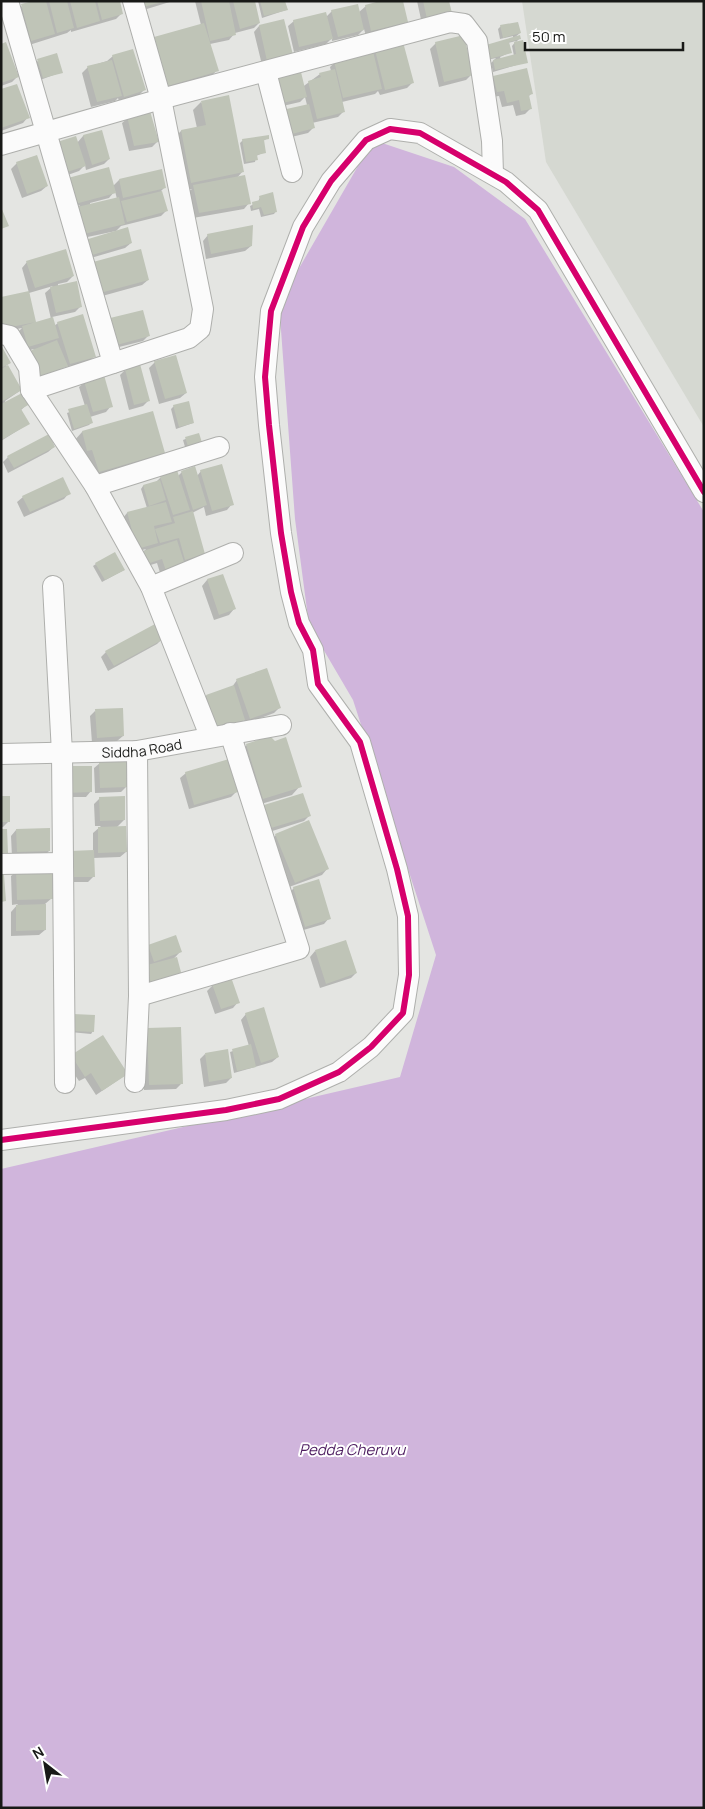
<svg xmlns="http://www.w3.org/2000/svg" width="705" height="1809" font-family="Manrope,sans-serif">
<rect width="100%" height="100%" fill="#e4e5e2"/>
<path fill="#d5d8d1" d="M 522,1 L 704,1 L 704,427 L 546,162 Z"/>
<path fill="#d0b5dc" d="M 373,140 L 454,167 L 525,219 L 704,512 L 704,1808 L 1,1808 L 1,1169 L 400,1077 L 436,955 L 353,700 L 309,625 L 295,519 L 279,303 Z"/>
<path fill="#0003" fill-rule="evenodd" d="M 47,1 L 118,1 L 122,13 L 116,19 L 71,32 L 71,30 L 67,33 L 26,46 L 16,11 L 22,6 Z
M 134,1 L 173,1 L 137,12 Z
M 195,1 L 253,1 L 259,23 L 254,28 L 235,33 L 229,40 L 210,44 L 217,70 L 209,79 L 160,93 L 146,47 L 155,39 L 201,25 Z
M 258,1 L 284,1 L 286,10 L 262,18 Z
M 417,1 L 447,1 L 422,24 Z
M 366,6 L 406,22 L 401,28 L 366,36 L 364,29 L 358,35 L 332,41 L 332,38 L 326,44 L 294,52 L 288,26 L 294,21 L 326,17 L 332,11 L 359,12 Z
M 283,21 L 291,54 L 262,65 L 254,32 L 259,26 Z
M 501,26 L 520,33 L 514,38 L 520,38 L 515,43 L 527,62 L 493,72 L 491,63 L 496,58 L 487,60 L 484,48 L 513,39 L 513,36 L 500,39 L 498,29 ZM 516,41 L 512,46 L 514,56 L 501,59 L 500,57 L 511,52 L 508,43 Z
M 436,43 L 471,75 L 466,80 L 439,87 L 430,49 Z
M 1,46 L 17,77 L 12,82 L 1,86 Z
M 375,51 L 412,83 L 407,88 L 380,95 L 378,91 L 375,94 L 342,102 L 344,111 L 338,117 L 312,123 L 313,128 L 308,133 L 283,139 L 307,105 L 305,97 L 300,102 L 274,108 L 320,74 L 331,71 L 330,67 L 335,62 Z
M 113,56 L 144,90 L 139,95 L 119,101 L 118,98 L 115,101 L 91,107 L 82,73 L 88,67 L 107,61 Z
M 38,61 L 62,72 L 40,80 L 35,63 Z
M 494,77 L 532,93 L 528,97 L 531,108 L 525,114 L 516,116 L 513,105 L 502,107 L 499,96 L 492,97 L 488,82 Z
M 1,91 L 28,117 L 23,123 L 1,131 Z
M 201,102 L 243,171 L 236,179 L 249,203 L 244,209 L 193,218 L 188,192 L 192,189 L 183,190 L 173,139 L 181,131 L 197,128 L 193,110 Z
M 128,118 L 157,142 L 152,147 L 129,151 L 122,123 Z
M 101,131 L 109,159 L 104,164 L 86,170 L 85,165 L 79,171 L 62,177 L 77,143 L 83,136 Z
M 268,138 L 263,141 L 265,152 L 256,156 L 255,162 L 244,164 L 240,143 L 243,140 Z
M 17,163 L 47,186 L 41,191 L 22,198 L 11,169 Z
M 119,180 L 164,188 L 161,191 L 166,211 L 161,216 L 121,226 L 116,231 L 78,239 L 73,213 L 80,205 L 70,208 L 63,184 L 113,186 ZM 115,191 L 117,199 L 90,205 L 90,203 L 109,198 Z
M 260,197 L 276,211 L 274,214 L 261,217 L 259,209 L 251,211 L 250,206 L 258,202 Z
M 208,235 L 251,246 L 245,251 L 206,259 L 203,241 Z
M 131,243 L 125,248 L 84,260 L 80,246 Z
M 65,251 L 73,276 L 67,282 L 58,284 L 58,286 L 76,283 L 81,306 L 75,312 L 52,317 L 54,326 L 58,323 L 82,315 L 94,356 L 89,362 L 64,367 L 35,382 L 25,358 L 34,349 L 23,352 L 17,333 L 22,328 L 1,332 L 1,298 L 29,293 L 22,268 L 27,262 ZM 53,286 L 45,293 L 51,319 L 35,324 L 29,293 Z
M 88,268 L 148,280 L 142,285 L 95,298 Z
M 101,326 L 148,336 L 143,341 L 107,350 Z
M 1,348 L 9,363 L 6,366 L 21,390 L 5,401 L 6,403 L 29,403 L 21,410 L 28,424 L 1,441 Z
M 155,362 L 186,393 L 180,398 L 159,404 L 149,368 Z
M 125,370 L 149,400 L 143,406 L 129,410 L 120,375 Z
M 85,382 L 111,406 L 106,412 L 90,417 L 91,423 L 89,425 L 72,431 L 67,413 L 85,406 L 79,387 Z
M 174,406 L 193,423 L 176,429 L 171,409 Z
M 152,412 L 164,452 L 156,461 L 91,479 L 74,441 L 82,432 Z
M 198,434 L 187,454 L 183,440 Z
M 54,447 L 48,452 L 8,473 L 3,462 L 8,457 Z
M 201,471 L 232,504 L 227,510 L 206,516 L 204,507 L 192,513 L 204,553 L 199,559 L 162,579 L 157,563 L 141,568 L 138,558 L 146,549 L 131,553 L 122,519 L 127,513 L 147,508 L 141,489 L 143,486 L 155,483 L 161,477 L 178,476 L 182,472 L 197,476 Z
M 69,493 L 64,499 L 24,517 L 17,502 L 23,497 Z
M 96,564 L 124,570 L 102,582 L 93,566 Z
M 222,575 L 234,609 L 229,615 L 214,620 L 202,586 L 207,580 Z
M 162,639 L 157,644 L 108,671 L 101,657 L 106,652 Z
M 237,680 L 280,707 L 274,713 L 245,724 L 244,720 L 239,725 L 212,734 L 201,702 L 206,696 L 232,687 Z
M 95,711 L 123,736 L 117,741 L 92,743 L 90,716 Z
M 247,745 L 300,786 L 292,795 L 254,806 L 238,753 Z
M 100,763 L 126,787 L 121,792 L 95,793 L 94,768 Z
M 91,767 L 91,791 L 86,797 L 61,797 Z
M 186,773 L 237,791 L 231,797 L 189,809 L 180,778 Z
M 1,797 L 9,821 L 3,827 L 1,827 Z
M 100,798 L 124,820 L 117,827 L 126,852 L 120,857 L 93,858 L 94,876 L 88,882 L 66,882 L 93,851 L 93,833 L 101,826 L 95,826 L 94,804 Z
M 265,807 L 309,816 L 304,821 L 266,833 L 260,812 Z
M 16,830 L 49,851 L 44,856 L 12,857 L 11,836 Z
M 276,835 L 327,869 L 322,875 L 289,887 L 271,840 Z
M 17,871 L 52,898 L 45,904 L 45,930 L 39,935 L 11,936 L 11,912 L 18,904 L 12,905 L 11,876 Z
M 294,888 L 329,918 L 324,924 L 300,931 L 288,894 Z
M 149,946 L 180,952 L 146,988 Z
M 315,951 L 356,973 L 351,978 L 320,988 L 310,957 Z
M 213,985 L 238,1002 L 233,1008 L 215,1014 L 207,991 Z
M 246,1014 L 278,1057 L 272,1062 L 234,1073 L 230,1052 L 249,1046 L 241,1020 Z
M 71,1018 L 93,1031 L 91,1034 L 70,1032 Z
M 180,1028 L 181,1084 L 176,1089 L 144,1090 L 142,1034 Z
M 205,1054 L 231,1078 L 226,1083 L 204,1087 L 200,1059 Z
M 72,1056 L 127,1074 L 96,1095 L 85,1078 L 79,1081 L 66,1062 Z"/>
<path fill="#bfc4b7" d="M 33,1 L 46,1 L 55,34 L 31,41 L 21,4 Z
M 49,1 L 67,1 L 74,28 L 57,33 Z
M 70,1 L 95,1 L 100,21 L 77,28 Z
M 97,1 L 120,1 L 123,14 L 102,20 Z
M 141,1 L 162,1 L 163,2 L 143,7 Z
M 201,1 L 229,1 L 236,35 L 210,41 Z
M 233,1 L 255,1 L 260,23 L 240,29 Z
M 260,1 L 285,1 L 288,10 L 264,16 Z
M 380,1 L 403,1 L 408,22 L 371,31 L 365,5 Z
M 423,1 L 449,1 L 452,13 L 427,19 Z
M 358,4 L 364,30 L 338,37 L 331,10 Z
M 326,12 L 333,39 L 299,47 L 293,20 Z
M 284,19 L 293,55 L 267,61 L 259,25 Z
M 518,22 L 521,33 L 503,38 L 500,25 Z
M 204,23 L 219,71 L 168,86 L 154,37 Z
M 464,35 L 473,75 L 444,82 L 435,42 Z
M 520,35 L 521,39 L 509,42 L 512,53 L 489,59 L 486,45 Z
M 523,40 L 528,63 L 495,70 L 493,60 L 516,54 L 514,42 Z
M 6,42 L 19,77 L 1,83 L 1,44 Z
M 403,42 L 414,83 L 385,90 L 375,50 Z
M 133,49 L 146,90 L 124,97 L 112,55 Z
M 373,51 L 382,89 L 343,98 L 334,61 Z
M 57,53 L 63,73 L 43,78 L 37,59 Z
M 112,60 L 122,96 L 97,102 L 87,66 Z
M 527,68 L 533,94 L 529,95 L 532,109 L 521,111 L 519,100 L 507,103 L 504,91 L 497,92 L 493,76 Z
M 335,69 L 345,112 L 317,119 L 308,81 L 321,77 L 319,73 Z
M 301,72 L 307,97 L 279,104 L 274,79 Z
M 17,84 L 30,118 L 1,128 L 1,89 Z
M 229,95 L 244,172 L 191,183 L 181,130 L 206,125 L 201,101 Z
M 309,104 L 315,128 L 288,135 L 282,110 Z
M 150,111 L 159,142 L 134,146 L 127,116 Z
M 102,130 L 110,159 L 92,165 L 83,135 Z
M 269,135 L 269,139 L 264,140 L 266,153 L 257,155 L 258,160 L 246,162 L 242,139 Z
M 76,136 L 86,166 L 67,172 L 57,142 Z
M 37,155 L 48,186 L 27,194 L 16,162 Z
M 109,167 L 116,193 L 75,204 L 68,178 Z
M 162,169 L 166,188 L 123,198 L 119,179 Z
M 245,175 L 251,204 L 199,213 L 193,185 Z
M 162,191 L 168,211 L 127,222 L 121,201 Z
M 273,192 L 277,212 L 264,215 L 261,207 L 253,209 L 252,202 L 260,200 L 259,196 Z
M 119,197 L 125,224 L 84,234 L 77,207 Z
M 1,207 L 9,226 L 1,229 Z
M 253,225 L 252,246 L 211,254 L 207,234 Z
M 128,227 L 132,243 L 89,256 L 85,240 Z
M 66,249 L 74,276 L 35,288 L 26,261 Z
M 141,249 L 149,280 L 100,293 L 93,262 Z
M 77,281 L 82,307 L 56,313 L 50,287 Z
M 29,291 L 36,322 L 1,329 L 1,297 Z
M 143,310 L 150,336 L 113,346 L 106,319 Z
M 83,314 L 96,357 L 70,364 L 57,322 Z
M 53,317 L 59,338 L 28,347 L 22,326 Z
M 57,340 L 68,366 L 41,377 L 30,351 Z
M 1,345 L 11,363 L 1,368 Z
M 176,355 L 187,393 L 165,399 L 154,361 Z
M 140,364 L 150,401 L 134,405 L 125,369 Z
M 8,365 L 22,390 L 1,402 L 1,369 Z
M 104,375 L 113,407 L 93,412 L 84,381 Z
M 24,392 L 30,404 L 21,409 L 30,424 L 1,440 L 1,404 Z
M 189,401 L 194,423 L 179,427 L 173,405 Z
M 87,404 L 93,423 L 74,429 L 68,409 Z
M 153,411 L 165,453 L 99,472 L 92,450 L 87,451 L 82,431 Z
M 199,433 L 204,449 L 190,453 L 185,437 Z
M 49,434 L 55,447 L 14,468 L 7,456 Z
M 222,464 L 234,505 L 212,511 L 200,470 Z
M 195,466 L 207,505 L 193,510 L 181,471 Z
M 177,470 L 190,510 L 173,515 L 160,476 Z
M 63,477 L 71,494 L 30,512 L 22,496 Z
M 160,480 L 166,500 L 149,506 L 143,485 Z
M 166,502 L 172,522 L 154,526 L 158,543 L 137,549 L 127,512 Z
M 193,511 L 205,554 L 185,560 L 179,538 L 160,543 L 155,529 L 175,523 L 173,517 Z
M 177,540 L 186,568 L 167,574 L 162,559 L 147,564 L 143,551 Z
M 115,552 L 125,570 L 105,580 L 95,563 Z
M 223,574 L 236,609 L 219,615 L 207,579 Z
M 155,624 L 164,639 L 114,666 L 105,651 Z
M 267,668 L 281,708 L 250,719 L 236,679 Z
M 234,685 L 245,720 L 217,730 L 206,695 Z
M 123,708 L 124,736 L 97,738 L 95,709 Z
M 270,736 L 275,741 L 286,737 L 302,787 L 263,799 L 246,744 Z
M 229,759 L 238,792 L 194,805 L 185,772 Z
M 99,761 L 127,761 L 127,787 L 100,788 Z
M 66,766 L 92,766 L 92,792 L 66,793 Z
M 303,793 L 311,816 L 271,828 L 264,805 Z
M 1,796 L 10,796 L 10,822 L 1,822 Z
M 125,796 L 125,820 L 100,821 L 99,797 Z
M 309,820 L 329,869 L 295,883 L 275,834 Z
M 126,826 L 127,852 L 98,853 L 98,827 Z
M 50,828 L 50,851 L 17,852 L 16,829 Z
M 1,829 L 7,829 L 8,853 L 1,854 Z
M 94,850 L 95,877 L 71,877 L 70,851 Z
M 16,869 L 53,869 L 53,899 L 17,900 Z
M 1,875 L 4,875 L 6,901 L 1,902 Z
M 319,879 L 331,919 L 305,927 L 293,887 Z
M 46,904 L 46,930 L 16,931 L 16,905 Z
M 176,935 L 182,952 L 154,962 L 148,945 Z
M 346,940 L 357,973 L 326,984 L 315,950 Z
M 177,957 L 182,976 L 151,984 L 147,965 Z
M 231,977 L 240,1003 L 221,1009 L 212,984 Z
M 264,1007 L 279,1057 L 261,1063 L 245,1013 Z
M 73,1014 L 95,1015 L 94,1032 L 72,1031 Z
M 181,1027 L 183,1084 L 149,1085 L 147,1028 Z
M 103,1035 L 128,1074 L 102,1091 L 91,1073 L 85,1077 L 71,1055 Z
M 251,1044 L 256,1067 L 237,1071 L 232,1049 Z
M 228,1049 L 232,1078 L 209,1082 L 205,1053 Z"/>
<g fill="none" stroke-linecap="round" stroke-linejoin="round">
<g stroke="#aeafac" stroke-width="22">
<g id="minor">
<path d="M 8,1 L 113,363"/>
<path d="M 266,72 L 292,172"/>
<path d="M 1,145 L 161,99 L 450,22 L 464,24 L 477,41 L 492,141 L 493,174"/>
<path d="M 1,334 L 10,336 L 29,368 L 31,390 L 95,486 L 151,587 L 210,736"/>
<path d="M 31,390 L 189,338 L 200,329 L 203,309 L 161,99 L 133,1"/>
<path d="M 95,486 L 219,447"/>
<path d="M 53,586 L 62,753 L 65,1083"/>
<path d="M 151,587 L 233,553"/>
<path id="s1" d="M 1,754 L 137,751 L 281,725"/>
<path d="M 1,864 L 63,863"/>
<path d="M 139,996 L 299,949 L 230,733"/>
<path d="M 135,1082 L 139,996 L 137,751"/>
<path d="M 1,1140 L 226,1110 L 279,1099 L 339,1072 L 371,1047 L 403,1013 L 409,975 L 408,916 L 397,869 L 360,742 L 318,684 L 313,650 L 299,623 L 291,592 L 281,533 L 269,425 L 265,377 L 271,311 L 303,227 L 331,181 L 366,140 L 390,129 L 420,133 L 506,182 L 538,210 L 704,492"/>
</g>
</g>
<use href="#minor" stroke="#fbfbfb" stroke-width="20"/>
<g stroke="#fff" stroke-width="9">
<path id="cycleway" d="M 1,1140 L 226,1110 L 279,1099 L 339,1072 L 371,1047 L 403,1013 L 409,975 L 408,916 L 397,869 L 360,742 L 318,684 L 313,650 L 299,623 L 291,592 L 281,533 L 269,425 L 265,377 L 271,311 L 303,227 L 331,181 L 366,140 L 390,129 L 420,133 L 506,182 L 538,210 L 704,492"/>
</g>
<use href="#cycleway" stroke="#d6006c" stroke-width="6"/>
</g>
<g text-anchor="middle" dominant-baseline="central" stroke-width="4" stroke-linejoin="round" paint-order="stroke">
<g font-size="14" fill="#181917" stroke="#fff">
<text stroke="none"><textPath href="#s1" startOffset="141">Siddha Road</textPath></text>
</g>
<g font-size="15" font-style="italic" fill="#4b1a5e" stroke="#fff">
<text x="352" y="1449">Pedda Cheruvu</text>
</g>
</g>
<rect width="705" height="1809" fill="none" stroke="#181917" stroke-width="5"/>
<g transform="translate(45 1764) rotate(329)" stroke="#ffffff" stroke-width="4" paint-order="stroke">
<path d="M0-4L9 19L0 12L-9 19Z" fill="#181917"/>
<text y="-8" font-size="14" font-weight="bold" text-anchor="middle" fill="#181917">N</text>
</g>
<path d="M525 42v8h158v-8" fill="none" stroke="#181917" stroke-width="2.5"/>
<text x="532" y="42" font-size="15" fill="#181917" stroke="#ffffff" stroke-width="4" paint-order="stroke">50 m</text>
</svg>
